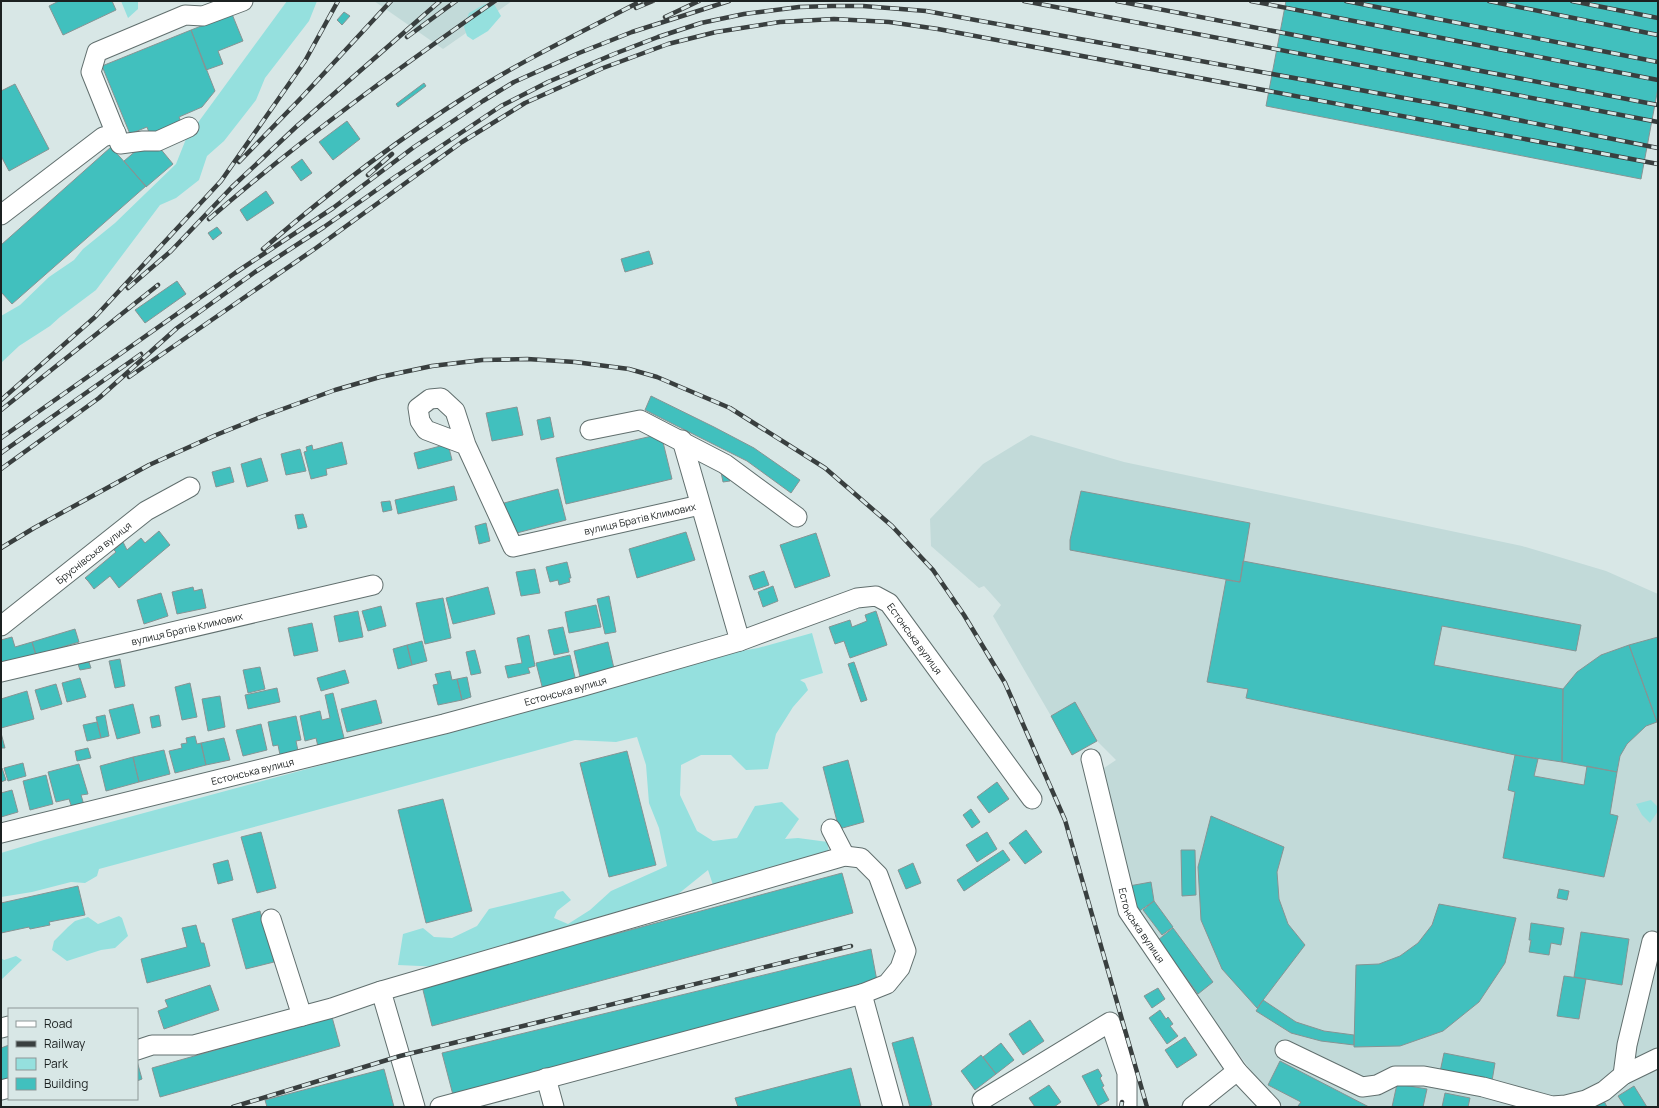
<svg xmlns="http://www.w3.org/2000/svg" width="1659" height="1108" font-family="Manrope,sans-serif">
<rect width="100%" height="100%" fill="#d8e7e6"/>
<path fill="#c2dad9" d="M 374,1 L 512,1 L 443,49 Z
M 1031,435 L 1124,462 L 1522,546 L 1606,571 L 1658,594 L 1658,1107 L 1285,1107 L 1272,1099 L 1135,914 L 1101,770 L 1116,760 L 1097,741 L 1075,703 L 1051,716 L 993,616 L 1001,605 L 984,586 L 979,588 L 931,546 L 930,519 L 983,464 Z"/>
<path fill="#95e0de" d="M 121,1 L 138,1 L 138,9 L 128,18 Z
M 287,1 L 317,1 L 309,21 L 265,78 L 256,100 L 224,141 L 207,156 L 199,180 L 176,198 L 160,205 L 96,290 L 60,317 L 50,326 L 19,346 L 1,363 L 1,316 L 20,305 L 49,277 L 74,260 L 83,249 L 115,223 L 176,164 L 186,139 Z
M 485,4 L 494,4 L 501,16 L 488,31 L 473,40 L 467,36 L 464,27 L 469,13 Z
M 812,633 L 823,673 L 800,680 L 805,683 L 808,690 L 793,707 L 776,734 L 768,769 L 746,770 L 731,755 L 701,755 L 681,765 L 680,795 L 697,831 L 713,841 L 737,838 L 755,806 L 782,802 L 799,819 L 785,839 L 798,838 L 828,842 L 829,858 L 714,888 L 708,870 L 667,903 L 442,967 L 398,965 L 403,934 L 423,928 L 434,937 L 452,938 L 477,926 L 489,909 L 563,891 L 571,900 L 557,911 L 554,918 L 568,924 L 590,910 L 611,891 L 667,866 L 659,828 L 649,803 L 646,765 L 637,737 L 616,742 L 575,740 L 99,869 L 97,876 L 85,883 L 71,882 L 32,892 L 1,897 L 1,853 L 44,840 L 685,667 L 685,666 L 698,659 L 758,648 Z
M 1651,800 L 1658,807 L 1658,811 L 1650,823 L 1642,815 L 1636,804 Z
M 119,916 L 122,918 L 128,936 L 115,948 L 101,950 L 67,961 L 52,950 L 54,941 L 68,927 L 75,921 L 88,917 L 98,924 Z
M 16,956 L 22,960 L 1,980 L 1,958 L 4,960 Z"/>
<path fill="#41c0be" stroke="#869494" d="M 59,1 L 112,1 L 116,10 L 63,35 L 49,6 Z
M 1286,1 L 1658,1 L 1658,88 L 1641,179 L 1266,106 Z
M 344,12 L 350,16 L 342,25 L 337,20 Z
M 232,14 L 243,41 L 218,51 L 223,64 L 206,70 L 191,30 Z
M 191,30 L 215,91 L 202,107 L 179,117 L 181,122 L 150,135 L 147,127 L 130,134 L 102,66 Z
M 424,83 L 426,86 L 398,107 L 396,104 Z
M 15,84 L 49,149 L 9,171 L 1,156 L 1,91 Z
M 347,121 L 360,139 L 333,160 L 319,142 Z
M 144,144 L 159,147 L 173,164 L 146,187 L 124,161 Z
M 111,147 L 146,186 L 12,304 L 1,292 L 1,245 Z
M 302,159 L 312,173 L 301,181 L 291,167 Z
M 266,191 L 274,203 L 247,221 L 240,210 Z
M 217,227 L 222,233 L 213,240 L 208,233 Z
M 649,251 L 653,264 L 625,272 L 621,259 Z
M 177,281 L 186,294 L 145,323 L 135,310 Z
M 651,396 L 714,427 L 754,448 L 800,480 L 791,493 L 747,461 L 645,410 Z
M 517,407 L 523,435 L 492,441 L 486,413 Z
M 550,417 L 554,437 L 541,440 L 537,420 Z
M 661,434 L 672,479 L 566,504 L 556,458 Z
M 342,442 L 347,464 L 326,469 L 327,475 L 311,479 L 304,452 L 307,451 L 306,447 L 312,445 L 313,450 Z
M 448,444 L 452,460 L 418,469 L 414,453 Z
M 300,449 L 306,471 L 286,475 L 281,454 Z
M 261,458 L 268,481 L 247,487 L 241,464 Z
M 230,467 L 234,482 L 216,487 L 212,472 Z
M 728,470 L 730,481 L 723,482 L 721,472 Z
M 454,486 L 457,500 L 398,514 L 395,500 Z
M 558,489 L 566,520 L 513,534 L 504,503 Z
M 1081,491 L 1250,523 L 1240,582 L 1070,550 L 1070,540 Z
M 390,501 L 392,510 L 383,512 L 381,502 Z
M 303,514 L 307,527 L 298,529 L 295,515 Z
M 486,523 L 490,541 L 479,544 L 475,526 Z
M 159,531 L 170,545 L 119,588 L 110,576 L 94,589 L 88,581 L 85,578 L 116,552 L 114,550 L 123,542 L 127,550 L 141,538 L 145,543 Z
M 686,532 L 695,560 L 637,578 L 629,549 Z
M 816,533 L 830,576 L 795,588 L 780,545 Z
M 1243,561 L 1581,625 L 1576,651 L 1442,626 L 1434,665 L 1563,689 L 1562,762 L 1515,755 L 1246,698 L 1248,689 L 1207,682 L 1226,580 L 1240,582 Z
M 567,562 L 571,578 L 569,578 L 570,582 L 559,585 L 558,580 L 550,582 L 546,567 Z
M 535,569 L 540,593 L 521,596 L 516,572 Z
M 764,571 L 769,585 L 754,590 L 749,576 Z
M 773,586 L 778,601 L 763,607 L 758,592 Z
M 193,587 L 194,591 L 202,589 L 206,608 L 177,614 L 172,592 Z
M 488,587 L 495,614 L 453,624 L 446,598 Z
M 161,593 L 168,616 L 144,624 L 137,600 Z
M 609,596 L 616,632 L 605,634 L 597,599 Z
M 443,598 L 451,638 L 425,644 L 416,603 Z
M 596,605 L 601,627 L 569,633 L 565,612 Z
M 381,606 L 386,626 L 368,631 L 362,611 Z
M 358,611 L 363,637 L 339,642 L 334,616 Z
M 876,611 L 887,645 L 850,658 L 844,641 L 835,644 L 829,627 L 850,620 L 852,627 L 867,621 L 865,615 Z
M 312,623 L 318,651 L 294,656 L 288,628 Z
M 563,627 L 569,652 L 554,655 L 548,630 Z
M 75,629 L 79,642 L 36,655 L 32,642 Z
M 529,635 L 535,666 L 528,668 L 530,673 L 508,678 L 505,666 L 522,663 L 517,638 Z
M 12,637 L 15,647 L 32,642 L 36,655 L 1,666 L 1,640 Z
M 1658,637 L 1658,721 L 1657,722 L 1629,645 Z
M 422,641 L 427,661 L 412,665 L 407,645 Z
M 608,642 L 615,673 L 581,681 L 574,651 Z
M 407,645 L 412,665 L 398,669 L 393,649 Z
M 1629,645 L 1657,722 L 1646,726 L 1627,744 L 1620,756 L 1617,772 L 1562,762 L 1563,689 L 1577,672 L 1601,655 Z
M 475,650 L 481,673 L 471,675 L 466,652 Z
M 570,655 L 577,686 L 544,694 L 536,663 Z
M 120,659 L 125,686 L 115,688 L 109,661 Z
M 89,662 L 91,668 L 80,670 L 78,664 Z
M 854,662 L 867,700 L 861,702 L 848,664 Z
M 260,667 L 265,689 L 248,693 L 243,670 Z
M 345,670 L 349,683 L 321,691 L 317,678 Z
M 450,671 L 452,680 L 457,679 L 462,700 L 438,705 L 433,685 L 438,684 L 435,674 Z
M 467,677 L 471,697 L 462,700 L 457,679 Z
M 80,678 L 86,697 L 67,702 L 62,683 Z
M 190,683 L 197,717 L 182,720 L 175,687 Z
M 56,684 L 62,704 L 41,710 L 35,690 Z
M 277,688 L 280,702 L 248,709 L 245,695 Z
M 27,691 L 34,719 L 1,728 L 1,699 Z
M 333,693 L 345,742 L 319,751 L 316,738 L 305,741 L 300,716 L 320,711 L 322,720 L 330,718 L 325,695 Z
M 220,696 L 225,727 L 208,731 L 202,699 Z
M 376,700 L 382,723 L 347,732 L 341,709 Z
M 1075,702 L 1097,741 L 1072,755 L 1051,716 Z
M 133,704 L 140,733 L 117,739 L 109,710 Z
M 105,715 L 109,736 L 101,738 L 96,717 Z
M 159,715 L 161,726 L 152,728 L 150,717 Z
M 296,716 L 301,740 L 296,741 L 298,751 L 280,755 L 278,745 L 273,746 L 268,722 Z
M 97,722 L 101,738 L 87,741 L 83,725 Z
M 261,724 L 267,750 L 243,756 L 236,730 Z
M 1,733 L 5,748 L 1,748 Z
M 195,736 L 197,744 L 201,743 L 206,765 L 175,773 L 169,751 L 182,748 L 181,744 L 187,743 L 186,738 Z
M 224,738 L 230,760 L 206,765 L 201,743 Z
M 88,748 L 91,758 L 77,761 L 75,751 Z
M 164,750 L 170,774 L 139,782 L 133,757 Z
M 627,751 L 656,865 L 609,877 L 580,763 Z
M 1515,755 L 1538,759 L 1534,776 L 1584,785 L 1587,766 L 1617,772 L 1610,814 L 1618,816 L 1604,877 L 1503,858 L 1515,792 L 1508,790 Z
M 133,757 L 139,782 L 106,791 L 100,766 Z
M 848,760 L 864,822 L 839,829 L 823,767 Z
M 23,763 L 26,776 L 8,781 L 4,768 Z
M 79,764 L 88,794 L 81,795 L 84,805 L 72,808 L 69,799 L 56,802 L 48,772 Z
M 2,768 L 6,780 L 1,782 L 1,769 Z
M 46,775 L 53,804 L 30,810 L 23,781 Z
M 997,782 L 1009,799 L 989,813 L 977,797 Z
M 12,790 L 18,812 L 1,817 L 1,793 Z
M 443,799 L 472,911 L 426,923 L 398,810 Z
M 971,809 L 980,822 L 972,828 L 963,815 Z
M 1211,816 L 1284,847 L 1277,872 L 1279,899 L 1288,924 L 1305,945 L 1257,1008 L 1222,969 L 1201,920 L 1198,867 Z
M 1026,830 L 1042,852 L 1025,864 L 1009,843 Z
M 261,832 L 276,888 L 257,893 L 241,837 Z
M 987,832 L 997,849 L 977,862 L 966,845 Z
M 1003,850 L 1010,860 L 964,891 L 957,880 Z
M 1181,850 L 1195,850 L 1196,895 L 1182,896 Z
M 228,860 L 233,880 L 218,884 L 213,864 Z
M 913,863 L 921,883 L 906,889 L 898,870 Z
M 842,873 L 853,913 L 432,1026 L 422,986 Z
M 1151,882 L 1154,901 L 1135,914 L 1129,886 Z
M 78,886 L 85,915 L 49,922 L 50,925 L 30,929 L 29,927 L 1,933 L 1,903 Z
M 1559,889 L 1569,891 L 1567,900 L 1557,898 Z
M 1154,901 L 1173,927 L 1162,935 L 1143,910 Z
M 1439,904 L 1516,918 L 1505,963 L 1479,1002 L 1443,1031 L 1400,1046 L 1354,1047 L 1356,965 L 1379,964 L 1400,956 L 1418,943 L 1432,925 Z
M 260,911 L 274,962 L 246,969 L 232,919 Z
M 1531,923 L 1564,928 L 1561,945 L 1551,943 L 1549,955 L 1529,952 L 1531,940 L 1529,940 Z
M 196,925 L 201,943 L 204,943 L 210,966 L 147,983 L 141,959 L 187,947 L 182,928 Z
M 1173,928 L 1213,982 L 1198,994 L 1158,940 Z
M 1581,932 L 1629,939 L 1622,985 L 1574,977 Z
M 871,949 L 877,981 L 453,1095 L 442,1053 Z
M 1564,976 L 1586,979 L 1579,1019 L 1557,1016 Z
M 210,985 L 219,1010 L 164,1029 L 158,1011 L 168,1007 L 165,1000 Z
M 1158,988 L 1165,999 L 1152,1008 L 1144,996 Z
M 1263,1000 L 1296,1022 L 1324,1031 L 1354,1035 L 1354,1045 L 1321,1041 L 1291,1033 L 1256,1011 Z
M 1160,1010 L 1166,1019 L 1168,1017 L 1173,1024 L 1170,1026 L 1178,1036 L 1167,1044 L 1149,1018 Z
M 332,1017 L 340,1046 L 160,1097 L 152,1068 Z
M 1030,1020 L 1044,1041 L 1023,1055 L 1009,1034 Z
M 913,1037 L 932,1105 L 926,1107 L 910,1107 L 892,1043 Z
M 1185,1037 L 1197,1055 L 1177,1068 L 1165,1050 Z
M 1001,1043 L 1014,1060 L 996,1074 L 983,1057 Z
M 9,1045 L 9,1082 L 1,1084 L 1,1048 Z
M 1444,1053 L 1495,1063 L 1492,1081 L 1440,1072 Z
M 981,1055 L 996,1074 L 975,1090 L 961,1071 Z
M 137,1061 L 142,1079 L 137,1081 Z
M 1280,1061 L 1369,1107 L 1301,1107 L 1298,1106 L 1301,1102 L 1268,1085 Z
M 851,1068 L 861,1107 L 738,1107 L 735,1098 Z
M 384,1069 L 394,1107 L 267,1107 L 265,1100 Z
M 1098,1069 L 1102,1076 L 1100,1078 L 1104,1086 L 1102,1087 L 1109,1100 L 1098,1106 L 1082,1076 Z
M 1397,1084 L 1427,1089 L 1423,1107 L 1392,1107 Z
M 1049,1085 L 1061,1102 L 1054,1107 L 1035,1107 L 1029,1098 Z
M 1634,1086 L 1647,1107 L 1625,1107 L 1618,1096 Z
M 1445,1093 L 1470,1098 L 1468,1107 L 1442,1107 Z
M 1604,1101 L 1607,1107 L 1593,1107 Z"/>
<g fill="none" stroke-linecap="round" stroke-linejoin="round">
<g stroke="#616f6e" stroke-width="21">
<g id="minor">
<path d="M 189,127 L 158,141 L 143,141 L 120,144 L 91,72 L 97,52 L 185,15 L 203,16 L 243,1"/>
<path d="M 1,215 L 103,137 L 116,133"/>
<path d="M 590,430 L 640,420 L 725,464 L 797,517"/>
<path d="M 682,440 L 740,641"/>
<path id="s1" d="M 466,445 L 455,411 L 441,398 L 430,399 L 418,408 L 420,421 L 426,430 L 466,445 L 513,547 L 700,505"/>
<path id="s2" d="M 1,626 L 146,511 L 190,487"/>
<path id="s3" d="M 1,672 L 373,585"/>
<path id="s4" d="M 1091,759 L 1128,911 L 1237,1071 L 1271,1107"/>
<path d="M 831,829 L 845,856"/>
<path id="s5" d="M 1,833 L 444,724 L 580,687 L 740,641 L 857,598 L 876,596 L 889,603 L 1032,799"/>
<path d="M 271,919 L 302,1016 L 332,1008 L 381,991"/>
<path d="M 862,994 L 893,1107"/>
<path d="M 1,1028 L 9,1026"/>
<path d="M 137,1050 L 152,1045 L 194,1045 L 302,1016"/>
<path d="M 1285,1050 L 1362,1087 L 1377,1085 L 1395,1076 L 1424,1076 L 1483,1087 L 1552,1106 L 1566,1105 L 1586,1100 L 1604,1091 L 1623,1075 L 1658,1058"/>
<path d="M 1623,1075 L 1627,1045 L 1652,941"/>
<path d="M 546,1078 L 554,1107"/>
<path d="M 1,1090 L 9,1088"/>
<path d="M 982,1100 L 1110,1022 L 1127,1073 L 1127,1107"/>
<path d="M 415,1107 L 381,991 L 845,856 L 861,858 L 878,875 L 906,951 L 900,968 L 887,984 L 862,994 L 440,1107"/>
<path d="M 1192,1107 L 1237,1071"/>
</g>
</g>
<use href="#minor" stroke="#fff" stroke-width="19"/>
<g stroke="#393f3f" stroke-width="4.5">
<path id="rail" d="M 1024,1 L 1658,122
M 1117,1 L 1658,105
M 1251,1 L 1658,80
M 1346,1 L 1658,62
M 1489,1 L 1658,35
M 1572,1 L 1658,18
M 636,8 L 653,1
M 665,17 L 699,1
M 407,37 L 456,1
M 239,162 L 302,97 L 391,1
M 368,175 L 392,154
M 209,219 C 300,140 396,70 495,1
M 263,249 C 328,193 398,139 471,93 C 525,59 584,31 641,1
M 128,288 L 171,251 L 232,187 L 297,126 L 440,1
M 129,377 L 316,248 L 462,142 L 525,103 L 603,68 L 668,44 L 716,32 L 780,22 L 834,19 L 889,22 L 938,29 L 1658,164
M 1,400 L 95,317 L 221,181 L 305,61 L 338,1
M 1,410 L 158,285
M 1,438 L 235,273 L 333,208 L 414,147 L 483,101 L 514,82 L 579,53 L 632,32 L 729,1
M 1,453 L 141,354
M 1,469 L 99,398 L 177,328 L 255,272 L 324,227 L 395,177 L 501,106 L 548,82 L 614,54 L 658,37 L 701,23 L 744,14 L 799,7 L 832,6 L 863,6 L 926,11 L 1448,106 L 1658,148
M 1,548 L 34,528 L 149,465 L 216,435 L 258,418 L 335,390 L 380,377 L 432,366 L 482,360 L 527,359 L 575,362 L 629,369 L 657,377 L 730,408 L 825,468 L 892,526 L 933,570 L 964,615 L 1005,683 L 1065,820 L 1147,1107
M 233,1107 L 400,1056 L 851,946
M 1121,1107 L 1122,1102"/>
</g>
<use href="#rail" stroke="#d8e7e6" stroke-width="3" stroke-dasharray="9" stroke-linecap="butt"/>
</g>
<g text-anchor="middle" dominant-baseline="central" stroke-width="3" stroke-linejoin="round" paint-order="stroke">
<g font-size="10" fill="#1c2121" stroke="#d8e7e6">
<text stroke="none"><textPath href="#s1" startOffset="390">вулиця Братів Климових</textPath></text>
<text stroke="none"><textPath href="#s2" startOffset="118">Бруснівська вулиця</textPath></text>
<text stroke="none"><textPath href="#s3" startOffset="191">вулиця Братів Климових</textPath></text>
<text stroke="none"><textPath href="#s5" startOffset="966">Естонська вулиця</textPath></text>
<text stroke="none"><textPath href="#s5" startOffset="582">Естонська вулиця</textPath></text>
<text stroke="none"><textPath href="#s5" startOffset="259">Естонська вулиця</textPath></text>
<text stroke="none"><textPath href="#s4" startOffset="175">Естонська вулиця</textPath></text>
</g>
</g>
<rect width="1659" height="1108" fill="none" stroke="#1c2121" stroke-width="4"/>
<rect x="8" y="1008" width="130" height="92" fill="#d8e7e6" stroke="#8d9897"/>
<rect x="16" y="1021" width="20" height="6" fill="#ffffff" stroke="#8d9897"/>
<text x="44" y="1028" font-size="12" fill="#1c2121">Road</text>
<rect x="16" y="1041" width="20" height="6" fill="#393f3f" stroke="#8d9897"/>
<text x="44" y="1048" font-size="12" fill="#1c2121">Railway</text>
<rect x="16" y="1058" width="20" height="12" fill="#95e0de" stroke="#8d9897"/>
<text x="44" y="1068" font-size="12" fill="#1c2121">Park</text>
<rect x="16" y="1078" width="20" height="12" fill="#41c0be" stroke="#8d9897"/>
<text x="44" y="1088" font-size="12" fill="#1c2121">Building</text>
</svg>
